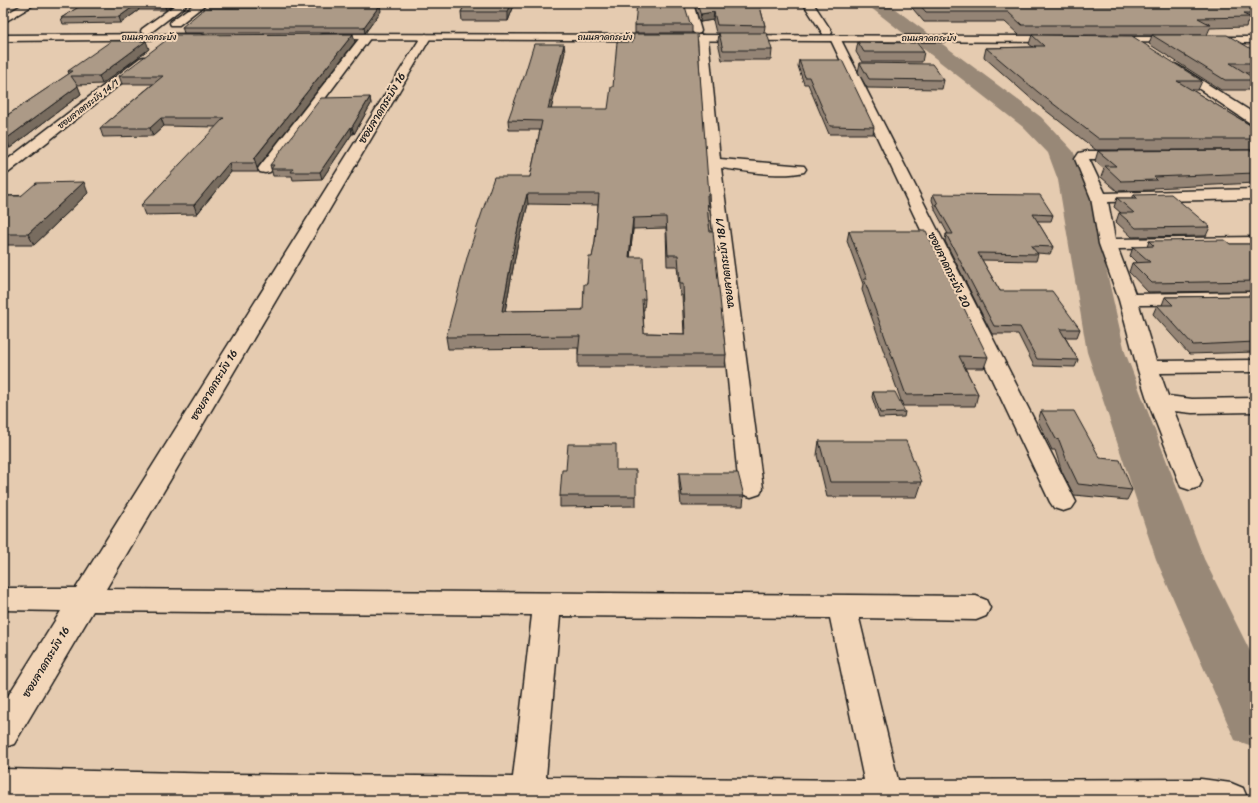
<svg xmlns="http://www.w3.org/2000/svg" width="1258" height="803" font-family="Sriracha,'Playpen Sans Thai',sans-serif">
<rect width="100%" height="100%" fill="#e5cbb0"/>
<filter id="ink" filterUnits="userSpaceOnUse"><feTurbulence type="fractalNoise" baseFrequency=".025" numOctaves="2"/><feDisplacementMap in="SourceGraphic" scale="8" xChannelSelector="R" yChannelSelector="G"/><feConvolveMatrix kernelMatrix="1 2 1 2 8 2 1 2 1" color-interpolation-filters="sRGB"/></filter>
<g filter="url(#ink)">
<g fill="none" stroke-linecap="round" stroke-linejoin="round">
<path fill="#988877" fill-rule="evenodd" d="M 867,3 L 887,3 L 1041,117 L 1073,151 L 1086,180 L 1125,352 L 1204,559 L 1255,661 L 1255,747 L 1235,740 L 1156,559 L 1087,352 L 1058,180 L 1048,153 L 1023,127 L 870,7 Z"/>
<g stroke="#1c1c1c" stroke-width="3">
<path id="minor" d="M 25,3 L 37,3 L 3,23 L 3,16 Z
M 178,3 L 189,3 L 150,33 L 142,33 L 141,31 L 142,29 Z
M 196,3 L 207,3 L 179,25 L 171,25 L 170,23 L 171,21 Z
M 683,3 L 693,3 L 701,31 L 700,33 L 696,34 L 691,31 Z
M 803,3 L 813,3 L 832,32 L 831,34 L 823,34 Z
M 366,34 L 371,37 L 270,172 L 265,173 L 260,172 L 258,169 L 260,166 L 362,35 Z
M 426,34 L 431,37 L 106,589 L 976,596 L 986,600 L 990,608 L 986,616 L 976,620 L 859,618 L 898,780 L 1201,779 L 1231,783 L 1243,788 L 1248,800 L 3,800 L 3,769 L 227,774 L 513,777 L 532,615 L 93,611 L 14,744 L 3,748 L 3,704 L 61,611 L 3,610 L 3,588 L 76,588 L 421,37 ZM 560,616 L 830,618 L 864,780 L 546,777 Z
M 703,35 L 708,38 L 720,159 L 804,166 L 806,169 L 804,172 C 780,178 746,171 721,168 L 763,488 L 760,494 L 751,497 L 742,494 L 739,488 L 706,163 L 698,38 Z
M 835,35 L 840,38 L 1076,502 L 1072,508 L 1063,511 L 1054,508 L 1050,502 L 830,38 Z
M 144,57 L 148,58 L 150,60 L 148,62 L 8,173 L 3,174 L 3,163 L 140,58 Z
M 1175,64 L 1179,66 L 1255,114 L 1255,124 L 1250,123 L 1171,70 L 1169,68 L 1171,66 Z
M 1255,140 L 1255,149 L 1242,155 L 1255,165 L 1255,176 C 1244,174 1233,164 1227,155 L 1232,148 Z
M 1088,151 L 1127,151 L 1132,152 L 1134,155 L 1132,158 L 1127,159 L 1089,159 L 1105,193 L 1255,189 L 1255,199 L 1108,202 L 1115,239 L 1255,237 L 1255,247 L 1118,249 L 1135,294 L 1255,292 L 1255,304 L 1139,305 L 1156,361 L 1255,360 L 1255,372 L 1160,373 L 1168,396 L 1192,399 L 1255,398 L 1255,412 L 1192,413 L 1174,411 L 1202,481 L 1199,487 L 1190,490 L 1181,487 L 1148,402 L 1137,367 L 1119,300 L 1099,244 L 1091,198 L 1075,159 L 1079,153 Z"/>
</g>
<g stroke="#1c1c1c" stroke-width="3">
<path id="major" d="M 200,34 L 204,35 L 205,37 L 204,39 L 3,41 L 3,35 Z
M 324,34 L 1060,36 L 1065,39 L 1060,42 L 320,39 L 319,37 L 320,35 Z
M 1108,37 L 1255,37 L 1255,43 L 1104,42 L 1103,40 L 1104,38 Z"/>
</g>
<use href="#minor" fill="#f2d6b9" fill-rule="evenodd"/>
<use href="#major" fill="#f2d6b9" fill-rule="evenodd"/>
</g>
<path fill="#948474" stroke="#1c1c1c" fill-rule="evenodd" d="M 85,3 L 176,3 L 166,10 L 139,10 L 121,23 L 63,24 L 61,18 Z
M 263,3 L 335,3 L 334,5 L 381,11 L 365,33 L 184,33 L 182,27 L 257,8 Z
M 466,3 L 515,3 L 508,21 L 462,21 L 461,12 Z
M 694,3 L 759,3 L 765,26 L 764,33 L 772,50 L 771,60 L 722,60 L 718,42 L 719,33 L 716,33 L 713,20 L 700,22 L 700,23 Z
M 908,3 L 1255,3 L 1255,23 L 1247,23 L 1246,27 L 1210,28 L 1207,35 L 1019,35 L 1005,22 L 924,22 Z
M 690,23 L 692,25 L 692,33 L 635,33 L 635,25 Z
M 1032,35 L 1202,81 L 1198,90 L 1192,90 L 1255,128 L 1255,150 L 1096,150 L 1035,102 L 984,57 L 986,48 L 1033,47 L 1029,44 Z
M 1152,35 L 1255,51 L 1255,73 L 1245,73 L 1255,79 L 1255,86 L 1253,90 L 1221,90 L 1149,44 Z
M 355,42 L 259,165 L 257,168 L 258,172 L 231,172 L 197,214 L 145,215 L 141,205 L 216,127 L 164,126 L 153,136 L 103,137 L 100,128 L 153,84 L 122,84 L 119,76 Z
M 858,42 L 924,52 L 922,62 L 862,62 L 856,52 Z
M 149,49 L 102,84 L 77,85 L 81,94 L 10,148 L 3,148 L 3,118 L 69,74 L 68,71 Z
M 565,52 L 551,109 L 709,195 L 709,206 L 707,206 L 708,216 L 726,355 L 725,367 L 578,367 L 578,348 L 448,349 L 446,337 L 530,177 L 540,130 L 509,130 L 508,120 ZM 528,204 L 598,205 L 595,242 L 587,284 L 583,310 L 505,311 L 517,247 ZM 666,228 L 667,266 L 677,266 L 680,295 L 682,295 L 684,334 L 644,333 L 643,310 L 644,310 L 645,299 L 630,257 L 633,229 Z
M 799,60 L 874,127 L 873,134 L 829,134 L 808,84 L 804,84 L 798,66 Z
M 860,63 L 944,80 L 942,89 L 867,88 L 858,72 Z
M 370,97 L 371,104 L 354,134 L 352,134 L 322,179 L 293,180 L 292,176 L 273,176 L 272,172 L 270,165 Z
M 1255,150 L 1255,183 L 1154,188 L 1153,190 L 1117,191 L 1101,177 L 1104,169 L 1095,161 L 1098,151 Z
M 88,193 L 34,245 L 3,245 L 3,196 Z
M 933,194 L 1053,215 L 1051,221 L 1037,221 L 1053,247 L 1050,254 L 1037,253 L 1038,254 L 1036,261 L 982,260 L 1000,291 L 1080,329 L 1077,337 L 1065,337 L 1078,360 L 1075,367 L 1034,366 L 1018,334 L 992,334 L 945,241 L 946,234 L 948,234 L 935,210 L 935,208 L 932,200 Z
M 1134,195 L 1210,227 L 1206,236 L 1132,237 L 1116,222 L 1119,213 L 1121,213 L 1114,207 L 1117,198 L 1132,198 Z
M 849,231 L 988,357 L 984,368 L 965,368 L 978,394 L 975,406 L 903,406 L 862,290 L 863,284 L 847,241 Z
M 1149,241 L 1230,244 L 1255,244 L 1255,291 L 1148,292 L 1129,272 L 1132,263 L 1137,263 L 1130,256 L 1133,247 L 1147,247 Z
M 1255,296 L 1255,352 L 1189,354 L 1153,314 L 1157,305 L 1162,305 L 1165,297 Z
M 873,392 L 905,412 L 904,417 L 879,418 L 872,397 Z
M 1041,411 L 1100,458 L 1132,490 L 1127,500 L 1074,495 L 1062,472 L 1055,450 L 1052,450 L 1038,421 Z
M 819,441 L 922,482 L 917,497 L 827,497 L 817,455 Z
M 616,470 L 636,496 L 636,506 L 560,507 L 560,496 Z
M 679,473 L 744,496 L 743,506 L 681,506 L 679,483 Z"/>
<path fill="#786c5e" stroke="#1c1c1c" d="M 166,3 L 176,3 L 166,10 L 164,4 Z
M 328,3 L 335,3 L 328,11 L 327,5 Z
M 511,3 L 515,3 L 508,21 L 508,12 Z
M 137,4 L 139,10 L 121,23 L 119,17 Z
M 380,5 L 381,11 L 365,33 L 364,27 Z
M 714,12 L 713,20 L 700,22 L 701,14 Z
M 353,34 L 355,42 L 257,168 L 254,159 Z
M 146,41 L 149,49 L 102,84 L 99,76 Z
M 564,44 L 565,52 L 549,118 L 548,109 Z
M 78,86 L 81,94 L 10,148 L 6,139 Z
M 370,97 L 371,104 L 354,134 L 352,127 Z
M 161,118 L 164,126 L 153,136 L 150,128 Z
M 351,127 L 352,134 L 322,179 L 320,172 Z
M 229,163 L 231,172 L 197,214 L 194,205 Z
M 84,182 L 88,193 L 34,245 L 28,234 Z
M 527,194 L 528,204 L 517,247 L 503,322 L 502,311 L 516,236 Z
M 633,218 L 633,229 L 629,268 L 629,257 Z"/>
<path fill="#ac9a87" stroke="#1c1c1c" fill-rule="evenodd" d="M 85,3 L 166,3 L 164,4 L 137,4 L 119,17 L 61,18 Z
M 263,3 L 328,3 L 327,5 L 380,5 L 364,27 L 182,27 L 205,8 L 257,8 Z
M 466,3 L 511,3 L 508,12 L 461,12 Z
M 637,3 L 684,3 L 690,23 L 692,25 L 635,25 Z
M 697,3 L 759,3 L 765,26 L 717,25 L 714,12 L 701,14 L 701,16 Z
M 918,3 L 1251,3 L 1255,4 L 1255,14 L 1243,14 L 1250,17 L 1198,18 L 1211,25 L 1022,25 L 1008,12 L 926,12 Z
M 719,33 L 767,33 L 772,50 L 723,50 Z
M 353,34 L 256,156 L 254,159 L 256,163 L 229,163 L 194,205 L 141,205 L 224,118 L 161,118 L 150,128 L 100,128 L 163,76 L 119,76 L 173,35 Z
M 634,34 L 697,34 L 709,195 L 707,195 L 708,216 L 710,232 L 713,232 L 726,355 L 578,355 L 580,336 L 446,337 L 468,254 L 494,177 L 530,177 L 542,121 L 508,120 L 522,80 L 523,80 L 534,44 L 564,44 L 548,109 L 608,109 L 611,87 L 613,87 L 617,42 L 633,42 ZM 527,194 L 599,194 L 595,242 L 592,257 L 589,257 L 587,284 L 584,284 L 583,310 L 502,311 L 516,236 ZM 666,217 L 668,255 L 678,255 L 680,284 L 683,284 L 685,334 L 644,333 L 642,299 L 645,299 L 643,257 L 629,257 L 633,218 Z
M 1032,35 L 1132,36 L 1202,81 L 1177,81 L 1255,128 L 1255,139 L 1099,139 L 1038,92 L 986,48 L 1036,47 L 1034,46 L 1044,46 Z
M 1152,35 L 1227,35 L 1255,51 L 1255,63 L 1230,63 L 1255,79 L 1255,80 L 1225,80 Z
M 111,41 L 146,41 L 99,76 L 71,76 L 78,86 L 6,139 L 3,139 L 3,118 L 73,71 L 68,71 Z
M 858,42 L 915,43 L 916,42 L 924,52 L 864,52 Z
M 799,60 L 842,60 L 874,127 L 830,126 L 809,77 L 805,77 Z
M 860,63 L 932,64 L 944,80 L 869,79 Z
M 370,97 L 352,127 L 351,127 L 320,172 L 291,172 L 293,169 L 271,169 L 274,165 L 270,165 L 321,98 Z
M 1255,150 L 1255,173 L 1154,177 L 1157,180 L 1121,181 L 1105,166 L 1116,166 L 1098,151 Z
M 84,182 L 28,234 L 3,234 L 3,196 L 21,196 L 36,183 Z
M 933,194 L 1040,195 L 1053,215 L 1033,214 L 1053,247 L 1031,246 L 1038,254 L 978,253 L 1000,291 L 1052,291 L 1080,329 L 1060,329 L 1078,360 L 1037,359 L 1020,327 L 994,326 L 946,234 L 953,234 L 936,204 L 938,204 Z
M 1171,194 L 1210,227 L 1136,228 L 1119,213 L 1134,213 L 1117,198 L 1137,198 L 1134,195 Z
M 849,231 L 926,231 L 988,357 L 959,356 L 978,394 L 906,395 L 864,279 L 867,279 Z
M 1225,240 L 1230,244 L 1255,244 L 1255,281 L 1152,283 L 1132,263 L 1150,262 L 1133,247 L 1154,246 L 1149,241 Z
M 1255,296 L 1255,342 L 1193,345 L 1157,305 L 1173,305 L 1165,297 Z
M 873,392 L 895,392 L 905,412 L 880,413 Z
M 1041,411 L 1074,411 L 1100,458 L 1120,460 L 1132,490 L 1078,484 L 1067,461 L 1059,440 L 1056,439 Z
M 819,441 L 906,441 L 922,482 L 830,482 Z
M 568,444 L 616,444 L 616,470 L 636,470 L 636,496 L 560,496 L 562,470 L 566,470 Z
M 679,473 L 738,473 L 744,496 L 682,496 Z"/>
</g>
<g text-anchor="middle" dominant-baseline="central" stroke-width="4" stroke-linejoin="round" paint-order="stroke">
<g font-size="9" fill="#1c1c1c" stroke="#f2d6b9">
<text x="149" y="37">ถนนลาดกระบัง</text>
<text x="605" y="37">ถนนลาดกระบัง</text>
<text x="929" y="38">ถนนลาดกระบัง</text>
<text transform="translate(88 104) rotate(-38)">ซอยลาดกระบัง 14/1</text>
</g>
<g font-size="11" fill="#1c1c1c" stroke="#f2d6b9">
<text transform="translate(382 108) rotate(-59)">ซอยลาดกระบัง 16</text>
<text transform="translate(725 263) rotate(-97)">ซอยลาดกระบัง 18/1</text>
<text transform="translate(949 270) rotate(64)">ซอยลาดกระบัง 20</text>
<text transform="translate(214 385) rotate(-59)">ซอยลาดกระบัง 16</text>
<text transform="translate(46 662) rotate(-59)">ซอยลาดกระบัง 16</text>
</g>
</g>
<rect width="1258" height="803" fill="none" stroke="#f2d6b9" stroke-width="16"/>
<rect x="8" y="8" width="1242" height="787" fill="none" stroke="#1c1c1c" stroke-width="1.5" filter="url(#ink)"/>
</svg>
